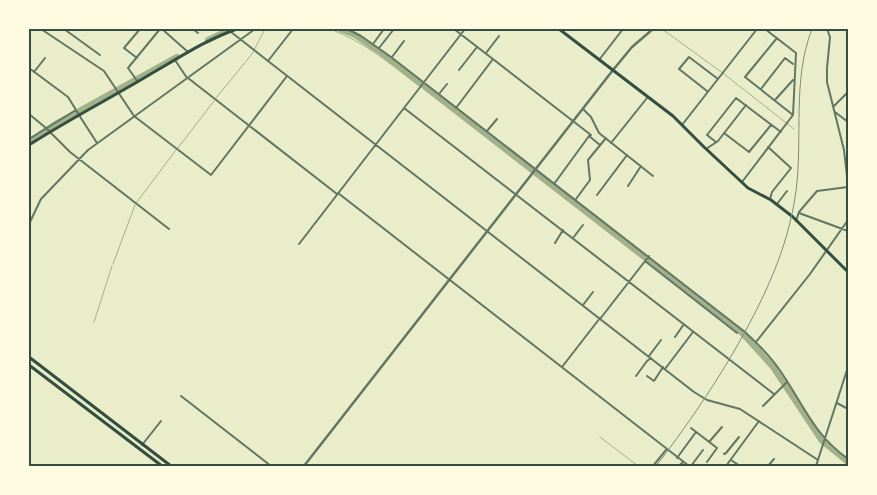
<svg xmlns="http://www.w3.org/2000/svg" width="877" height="495" font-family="Karla,sans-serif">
<rect width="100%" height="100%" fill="#e9edc9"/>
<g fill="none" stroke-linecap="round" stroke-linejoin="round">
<path stroke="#a3b18a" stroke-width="1" d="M 330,29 C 365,42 389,63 419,86
M 662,29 L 724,74 L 794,129
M 216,98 L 252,54 L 264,31 L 263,29
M 178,148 L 214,101
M 137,202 L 176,150
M 113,264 L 135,205
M 94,322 L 112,266
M 600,437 L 638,466"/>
<path stroke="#a3b18a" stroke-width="6" d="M 340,29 L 355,35 L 380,52 L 742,333 L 773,367 L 822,441 L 848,462
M 208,40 L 231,29
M 29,142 L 54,125 L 177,57"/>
<path stroke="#617663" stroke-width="2" d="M 41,29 L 104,71 L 134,116 L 211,175 L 287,76
M 64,29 L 100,55
M 162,29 L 188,52
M 193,29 L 198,33
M 293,29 L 268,61 L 694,392 L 707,400 L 740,409 L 818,460
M 347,29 L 361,36 L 391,57 L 745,332 C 757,343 769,355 779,369 C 803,403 812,433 848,459
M 454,29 L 591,135 L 589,136
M 827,29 L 830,37 L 827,68 L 827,82 L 844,150 L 848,185
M 423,30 L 424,29
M 231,32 L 268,61
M 777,38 L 745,77 L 793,115
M 373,44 L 384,29
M 379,48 L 394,29
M 486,53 L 499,36
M 392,57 L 404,41
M 137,58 L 124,48 L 140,29
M 175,60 L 187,78
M 599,60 L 623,29
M 29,68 L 68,97 L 76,110
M 459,70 L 477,47
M 34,72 L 45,58
M 188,78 L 337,194
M 138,82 L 128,68 L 160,29
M 761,89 L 785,58 L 793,64
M 707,91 L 679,69 L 689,57 L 718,79
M 439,94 L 447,84
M 775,100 L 793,80
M 834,106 L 848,92
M 404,108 L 774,394
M 456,108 L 493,59
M 583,109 L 591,117 L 599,133 L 653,176
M 835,112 L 848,122
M 29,114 L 46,128 L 70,152 L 169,229
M 79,115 L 97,143
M 682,125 L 757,29
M 487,131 L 497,119
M 724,133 L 749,152 L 771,125
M 29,139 L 76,110 L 79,115
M 716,142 L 707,135 L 736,98 L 781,132
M 611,143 L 647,98
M 768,147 L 791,168 L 772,192 L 770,199
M 706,149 L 718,141 L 746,105
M 742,182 L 793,115 L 796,53 L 765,29
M 554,184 L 589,136 L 600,145
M 628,186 L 641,166
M 338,193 L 689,466
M 597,195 L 627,155
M 576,199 L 590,180 L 588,160 L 606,138
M 777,204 L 787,191
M 799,213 L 848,231
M 796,221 L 799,212 L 817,191 L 848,187
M 29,224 L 41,199 L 88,150 L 255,29
M 573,238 L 583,225
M 555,243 L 563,230
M 299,244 L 465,29
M 645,261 L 737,333
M 583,305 L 593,292
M 600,319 L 649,256
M 675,337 L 684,324
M 756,342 L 810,274 L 848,220
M 649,356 L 661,340
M 562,367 L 600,318
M 665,369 L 693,332
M 636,376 L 647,361 L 651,358
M 647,376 L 654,381 L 663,367
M 181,396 L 271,466
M 837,403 L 848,409
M 763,406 L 787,382
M 691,428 L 717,448 L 707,462
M 709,442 L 722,427
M 142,445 L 161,421
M 724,454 L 726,453 L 739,437
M 677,458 L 696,432
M 731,460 L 740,466
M 653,466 L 666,450
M 679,466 L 683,462
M 691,466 L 703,450
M 726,466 L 759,421
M 768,466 L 774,459
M 816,466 L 848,367"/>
<path stroke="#617663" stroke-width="2.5" d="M 304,466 L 613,70 L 632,47 L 653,29"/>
<path stroke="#344e41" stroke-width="3" d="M 559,29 L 673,116 L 704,147 L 748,188 L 771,200 L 793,217 L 848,272
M 29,145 C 68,120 109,99 149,75 C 177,59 207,39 237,29
M 29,357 L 171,466
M 29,365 L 162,466"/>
<path stroke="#7c8e77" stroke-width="1" d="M 656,466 C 684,430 710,392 733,353 C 763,301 788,250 796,191 C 803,137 792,80 812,29"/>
</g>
<rect width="877" height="495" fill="none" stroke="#fefae0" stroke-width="60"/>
<rect x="30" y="30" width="817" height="435" fill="none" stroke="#344e41" stroke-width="2"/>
</svg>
